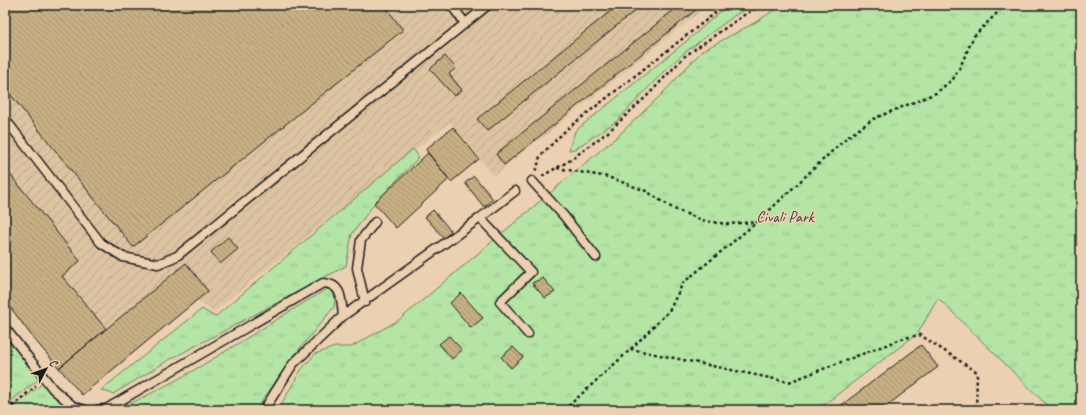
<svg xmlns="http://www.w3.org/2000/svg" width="1086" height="415" font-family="Caveat,sans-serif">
<defs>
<pattern id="industrial-furrows" width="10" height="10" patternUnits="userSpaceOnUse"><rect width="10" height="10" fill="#dcc3a1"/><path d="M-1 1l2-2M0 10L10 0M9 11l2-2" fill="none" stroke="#bca78a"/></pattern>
<pattern id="grass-tufts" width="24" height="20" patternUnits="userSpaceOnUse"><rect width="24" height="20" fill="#b4e5a5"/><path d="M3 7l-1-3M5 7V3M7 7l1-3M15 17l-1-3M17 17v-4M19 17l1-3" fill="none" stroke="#9ac48d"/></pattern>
<pattern id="building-back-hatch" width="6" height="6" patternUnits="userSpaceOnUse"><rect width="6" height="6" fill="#c7af84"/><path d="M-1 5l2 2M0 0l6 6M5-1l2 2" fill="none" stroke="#aa9671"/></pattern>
</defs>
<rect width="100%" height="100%" fill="#ebd0b2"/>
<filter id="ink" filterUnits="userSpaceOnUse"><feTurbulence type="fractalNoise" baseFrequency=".025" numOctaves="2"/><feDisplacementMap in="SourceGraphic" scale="8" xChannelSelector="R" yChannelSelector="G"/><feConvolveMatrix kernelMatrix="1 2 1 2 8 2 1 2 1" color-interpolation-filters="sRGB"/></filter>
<g filter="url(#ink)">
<path fill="url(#industrial-furrows)" d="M 5,5 L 708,5 L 494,176 L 450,122 L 213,312 L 197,300 L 83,390 L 34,339 L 5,300 Z"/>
<path fill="url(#grass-tufts)" stroke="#688060" d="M 728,5 L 751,5 L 734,16 L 684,53 L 665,70 L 617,121 L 575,149 L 569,150 L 575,131 L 689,39 Z
M 782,5 L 1081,5 L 1081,410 L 1052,410 L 938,298 L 918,333 L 817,410 L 278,410 L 301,370 L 315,354 L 335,347 L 351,347 L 399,320 L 620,134 L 662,94 L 702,51 L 756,22 Z
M 413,149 L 419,157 L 374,204 L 352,234 L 346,266 L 167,361 L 113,394 L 101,390 L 202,309 L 215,317 Z
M 327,289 L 333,292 L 335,300 L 334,307 L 291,359 L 256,410 L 117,410 C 140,399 162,388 184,376 C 233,348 279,317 327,289 Z
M 5,336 L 39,379 L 5,406 Z
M 43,383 L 70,410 L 10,410 Z"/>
<path fill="url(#building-back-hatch)" stroke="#1c1c1c" d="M 5,5 L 384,5 L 403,30 L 133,247 L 5,88 Z
M 618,5 L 642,5 L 487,131 L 477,119 Z
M 680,5 L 702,5 L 504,165 L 496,154 Z
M 445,56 L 456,68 L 449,74 L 462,90 L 454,96 L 430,69 Z
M 453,127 L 479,159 L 451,182 L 428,153 L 426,149 Z
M 428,153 L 449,179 L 396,228 L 374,203 Z
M 5,168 L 80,261 L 62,276 L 106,329 L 59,368 L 34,339 L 5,300 Z
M 474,176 L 493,199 L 484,207 L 465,183 Z
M 433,210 L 451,231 L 444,238 L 425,217 Z
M 228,237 L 238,249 L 220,264 L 211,252 Z
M 186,263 L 208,291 L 82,395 L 59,368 Z
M 543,278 L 555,292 L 545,298 L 532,283 Z
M 461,293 L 483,318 L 471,328 L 450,303 Z
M 449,336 L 462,350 L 452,359 L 439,344 Z
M 921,345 L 938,367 L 881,410 L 835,410 Z
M 513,347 L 523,357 L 511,368 L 501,357 Z"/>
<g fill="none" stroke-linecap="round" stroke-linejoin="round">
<g stroke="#1c1c1c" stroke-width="11">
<path id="service" d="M 451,5 L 465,23
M 5,119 L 101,243 L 123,257 L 158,264 L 177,256 L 488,5
M 532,181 L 564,216 L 596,257
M 480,218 L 531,272 L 500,302 L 528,334
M 365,302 L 357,268 L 361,240 L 375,222
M 5,328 L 53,389 L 73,406 L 85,410
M 97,410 L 106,409 L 323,283 C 343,284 341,300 343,316
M 264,410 L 293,364 L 343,316 L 480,218 L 515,191"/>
</g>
<path stroke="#1c1c1c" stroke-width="2.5" stroke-dasharray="3 3" stroke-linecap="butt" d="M 557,168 L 608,177 L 646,191 L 674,209 L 705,221 L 727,224 L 757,222
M 535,170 L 537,169 L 540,156 L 567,129 L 714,14 L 723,5
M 542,176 L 569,161 L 608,132 L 647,96 L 685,56 L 744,15 L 762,5
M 631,349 L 669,311 L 683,283 L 757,222 L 845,139 L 873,119 L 936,93 L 953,79 L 960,67 L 974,36 L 1005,5
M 7,410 L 36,386
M 564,410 L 631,349 L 789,382 L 904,338 L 920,335 L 977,372 L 976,410"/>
<use href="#service" stroke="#ebd0b2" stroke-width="8"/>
</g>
</g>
<g text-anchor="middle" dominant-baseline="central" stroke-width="3.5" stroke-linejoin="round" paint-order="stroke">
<g font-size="16" fill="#3a4437" stroke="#ebd0b2">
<text x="785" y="217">Civali Park</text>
</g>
</g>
<rect width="1086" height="415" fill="none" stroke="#ebd0b2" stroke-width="20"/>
<rect x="10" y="10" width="1066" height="395" fill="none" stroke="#1c1c1c" stroke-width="1.5" filter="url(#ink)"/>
<g transform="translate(46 369) rotate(49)" stroke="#ebd0b2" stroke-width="3" paint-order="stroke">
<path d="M0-3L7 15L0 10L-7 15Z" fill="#1c1c1c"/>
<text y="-6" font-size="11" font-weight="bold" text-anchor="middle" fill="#1c1c1c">С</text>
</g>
</svg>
